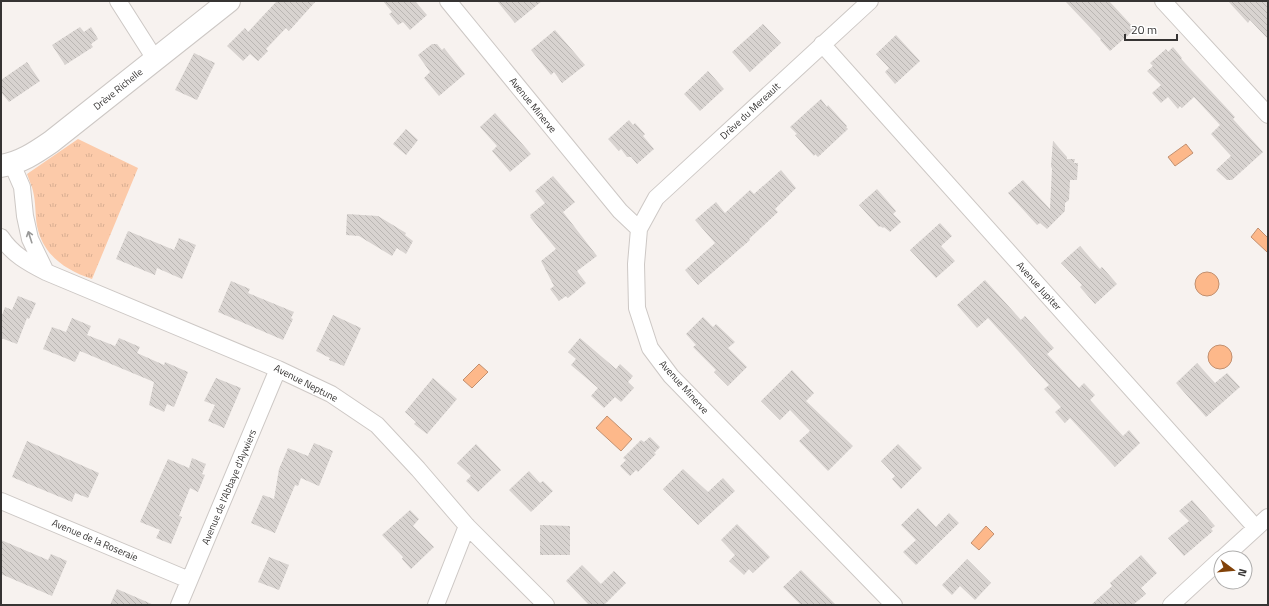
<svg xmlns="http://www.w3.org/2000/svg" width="1269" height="606" font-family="'Titillium Web',sans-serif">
<defs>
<pattern id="grass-tufts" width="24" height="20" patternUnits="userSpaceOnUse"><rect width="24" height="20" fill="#fccaa9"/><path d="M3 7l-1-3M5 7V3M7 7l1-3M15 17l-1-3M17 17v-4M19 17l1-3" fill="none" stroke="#d9ae92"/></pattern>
<pattern id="building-back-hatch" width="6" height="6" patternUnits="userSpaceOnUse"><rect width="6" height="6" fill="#d8d3d0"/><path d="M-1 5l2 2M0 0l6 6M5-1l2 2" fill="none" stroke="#bab6b3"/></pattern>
</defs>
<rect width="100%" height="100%" fill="#f7f2ef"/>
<path fill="url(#grass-tufts)" d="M 78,139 L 138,168 L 92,279 C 65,270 43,255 37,226 C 35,214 36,203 33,191 C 32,186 29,180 27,174 Z"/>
<path fill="#fdb88a" stroke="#c19070" d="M 1186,144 L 1193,153 L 1175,166 L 1168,157 Z
M 1258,228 L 1268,238 L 1268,251 L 1267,252 L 1251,237 Z
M1195 284a12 12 0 1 1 24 0a12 12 0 1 1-24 0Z
M1208 357a12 12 0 1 1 24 0a12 12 0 1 1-24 0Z
M 479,364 L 488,372 L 472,388 L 463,380 Z
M 607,416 L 632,439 L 621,451 L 596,428 Z
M 986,526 L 994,534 L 979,550 L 971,543 Z"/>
<path fill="url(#building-back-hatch)" d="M 277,1 L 316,1 L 289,31 L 286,28 L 266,49 L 268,51 L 258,61 L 250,54 L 243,61 L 227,46 L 245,28 L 248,32 Z
M 383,1 L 415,1 L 427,15 L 410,30 L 403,22 L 398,25 L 389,14 L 392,12 Z
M 497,1 L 542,1 L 515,23 Z
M 1065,1 L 1109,1 L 1135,29 L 1110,51 L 1100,40 L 1101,39 Z
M 1228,1 L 1268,1 L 1268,39 L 1250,20 L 1248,23 Z
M 763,24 L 781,43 L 750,72 L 732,52 Z
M 80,27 L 84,32 L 91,27 L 98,39 L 91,44 L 93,47 L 65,65 L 52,45 Z
M 555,30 L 585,65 L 562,83 L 554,72 L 551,75 L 531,50 Z
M 896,35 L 920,61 L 895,84 L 885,72 L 889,68 L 876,54 Z
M 432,44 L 437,44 L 442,50 L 444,48 L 465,74 L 439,96 L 424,78 L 430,72 L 418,55 Z
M 1173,47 L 1182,58 L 1181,59 L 1235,117 L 1233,119 L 1263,152 L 1232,180 L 1227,180 L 1216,170 L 1231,156 L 1211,134 L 1220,125 L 1194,97 L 1182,108 L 1180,106 L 1178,109 L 1168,97 L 1161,103 L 1152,93 L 1161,85 L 1147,71 L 1153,66 L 1150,63 L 1166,49 L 1168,52 Z
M 194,53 L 215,63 L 197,100 L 175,90 Z
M 27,62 L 40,81 L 9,102 L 1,92 L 1,80 Z
M 708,71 L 724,89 L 700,111 L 684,94 Z
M 821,99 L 827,107 L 828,105 L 847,126 L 846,127 L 848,129 L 818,157 L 815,154 L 814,156 L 795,135 L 797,134 L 790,127 Z
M 495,113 L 531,154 L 510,172 L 492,151 L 497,146 L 480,127 Z
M 629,120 L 633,125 L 635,123 L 645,134 L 643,136 L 654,149 L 637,164 L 631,157 L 627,157 L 621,149 L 619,151 L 608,139 Z
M 406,129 L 418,140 L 406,155 L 393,144 Z
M 1053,141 L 1067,157 L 1067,159 L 1075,159 L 1074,163 L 1078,163 L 1077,180 L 1070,180 L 1069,200 L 1065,203 L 1065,211 L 1047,229 L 1040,223 L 1037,225 L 1008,193 L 1023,180 L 1050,209 L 1052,169 L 1051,166 Z
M 781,170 L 796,188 L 775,209 L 778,212 L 749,239 L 750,240 L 698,285 L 685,270 L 715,243 L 695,220 L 716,202 L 725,213 L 750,190 L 754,194 Z
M 553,176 L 575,202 L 563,212 L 597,256 L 577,271 L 586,283 L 568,298 L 566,296 L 559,301 L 550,289 L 554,286 L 541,261 L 556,249 L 530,217 L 531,217 L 530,215 L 545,203 L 535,191 Z
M 877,189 L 896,211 L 893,214 L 901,222 L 890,232 L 884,227 L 883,228 L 880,226 L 879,227 L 859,205 Z
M 347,214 L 378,216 L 406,233 L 405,235 L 413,241 L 406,254 L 397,248 L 392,256 L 359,236 L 346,235 Z
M 940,223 L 952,236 L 941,246 L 955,261 L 936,278 L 910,250 Z
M 128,231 L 174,250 L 179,238 L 196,245 L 182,279 L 157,268 L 155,275 L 116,259 Z
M 1080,246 L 1100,269 L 1102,267 L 1117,284 L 1095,304 L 1080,287 L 1082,285 L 1061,263 Z
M 985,280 L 1021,320 L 1025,316 L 1054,348 L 1047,354 L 1079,388 L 1084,383 L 1095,395 L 1090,400 L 1123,436 L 1129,430 L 1140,443 L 1115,467 L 1070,418 L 1065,423 L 1055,412 L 1061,407 L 1044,389 L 1049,385 L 988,318 L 977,328 L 957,305 Z
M 231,281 L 250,289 L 248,293 L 294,312 L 291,318 L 293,319 L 283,340 L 218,312 Z
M 18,296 L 36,303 L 29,319 L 27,318 L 17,344 L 1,338 L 1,318 L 5,307 L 12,310 Z
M 333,315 L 361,328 L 344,366 L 329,360 L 330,358 L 316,351 Z
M 703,317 L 713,327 L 716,324 L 735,342 L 728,348 L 747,367 L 728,386 L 714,372 L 716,370 L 693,347 L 696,345 L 686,334 Z
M 72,318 L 91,326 L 87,335 L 115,346 L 119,338 L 140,347 L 137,353 L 164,365 L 165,362 L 188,372 L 174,407 L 167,404 L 164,412 L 149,405 L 154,382 L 80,351 L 75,362 L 43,349 L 52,327 L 66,332 Z
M 580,338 L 616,369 L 620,364 L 633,376 L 628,382 L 634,388 L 621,402 L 615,397 L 604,408 L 591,396 L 598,388 L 571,365 L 576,359 L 568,352 Z
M 1197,363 L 1215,383 L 1227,373 L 1240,387 L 1206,417 L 1176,383 Z
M 792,370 L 814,393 L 806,401 L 853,446 L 828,471 L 799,441 L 810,431 L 790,410 L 780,420 L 761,401 Z
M 216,378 L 241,388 L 224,428 L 208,421 L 215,405 L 204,401 Z
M 433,378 L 457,399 L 427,434 L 414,424 L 416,422 L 405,412 Z
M 650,437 L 660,447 L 654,453 L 656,454 L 638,472 L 636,470 L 630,476 L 620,466 L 626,460 L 623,458 L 641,440 L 644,442 Z
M 27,441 L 99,473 L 88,498 L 75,493 L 72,502 L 12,477 Z
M 314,443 L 333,451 L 319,486 L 301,478 L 298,486 L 295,485 L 275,533 L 251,523 L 263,495 L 274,499 L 279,469 L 288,448 L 308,456 Z
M 476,444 L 501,470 L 478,492 L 466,481 L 471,476 L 457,463 Z
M 898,444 L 922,468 L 901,489 L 892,479 L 895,476 L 881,461 Z
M 192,458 L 206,464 L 202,474 L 205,475 L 198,492 L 190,488 L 179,516 L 182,517 L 171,544 L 156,538 L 160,530 L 140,522 L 168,459 L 189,468 Z
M 683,469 L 708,492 L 723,478 L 735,491 L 698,525 L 663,489 Z
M 529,471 L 540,483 L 543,481 L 553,491 L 531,512 L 509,490 Z
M 1192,500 L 1215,526 L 1211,529 L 1213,531 L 1184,556 L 1168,538 L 1189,521 L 1179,511 Z
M 918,508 L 936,527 L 949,513 L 959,523 L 916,565 L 903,552 L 916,540 L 901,525 Z
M 410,510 L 419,519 L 413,526 L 434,547 L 411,569 L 402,559 L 403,557 L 382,535 Z
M 737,524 L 770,557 L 753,573 L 749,569 L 744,575 L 729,561 L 735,555 L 721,540 Z
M 540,525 L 570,526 L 570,555 L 540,555 Z
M 1,540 L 48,560 L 51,554 L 67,561 L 52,596 L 1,574 Z
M 1141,555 L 1157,573 L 1141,588 L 1146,594 L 1133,605 L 1091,605 L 1112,586 L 1110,583 Z
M 269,557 L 289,565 L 279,590 L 258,582 Z
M 967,559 L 991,583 L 975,600 L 960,586 L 952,595 L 942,585 Z
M 582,565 L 601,584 L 614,571 L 626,583 L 604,605 L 589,605 L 566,581 Z
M 801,570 L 836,605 L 801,605 L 783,587 Z
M 117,589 L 154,605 L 110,605 Z"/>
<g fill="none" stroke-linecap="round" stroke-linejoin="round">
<g stroke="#cdc8c5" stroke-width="18">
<path id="street" d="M 118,1 L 155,59
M 448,1 L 620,211 L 639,229
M 870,1 L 656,198 L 639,229 L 636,264 L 637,308 L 650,348 L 671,376 L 894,605
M 1163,1 L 1268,115
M 822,44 L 1256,528
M 12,164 L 22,187 L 25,216 L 30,239 L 46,272
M 1,237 C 12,254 28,263 46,272 L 278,369 L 331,394 L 377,425 L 418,469 L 467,526 L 546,605
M 1,501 L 189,580
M 1223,558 L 1268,517
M 179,605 L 278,369
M 436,605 L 467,526
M 1171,605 L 1221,559"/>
</g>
<g stroke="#cdc8c5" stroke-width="24">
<path id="secondary" d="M 1,166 C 20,163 35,153 51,142 L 229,1"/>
</g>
<use href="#street" stroke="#fff" stroke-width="16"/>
<use href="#secondary" stroke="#fff" stroke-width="22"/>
</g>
<defs><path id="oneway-shaft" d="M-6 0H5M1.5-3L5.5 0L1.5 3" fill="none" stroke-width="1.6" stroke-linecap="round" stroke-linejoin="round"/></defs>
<use stroke="#9a9a99" href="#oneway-shaft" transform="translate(30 237) rotate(-108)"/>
<g text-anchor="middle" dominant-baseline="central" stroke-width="3" stroke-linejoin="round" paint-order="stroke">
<g font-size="10" fill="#363433" stroke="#fff">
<text transform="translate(118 89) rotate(-39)">Drève Richelle</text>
<text transform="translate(533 105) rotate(51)">Avenue Minerve</text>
<text transform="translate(750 111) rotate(-43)">Drève du Mereault</text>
<text transform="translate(1039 286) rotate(48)">Avenue Jupiter</text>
<text transform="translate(306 383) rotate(27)">Avenue Neptune</text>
<text transform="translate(684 387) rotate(48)">Avenue Minerve</text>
<text transform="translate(229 487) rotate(-67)">Avenue de l'Abbaye d'Aywiers</text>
<text transform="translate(95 540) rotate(23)">Avenue de la Roseraie</text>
</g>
</g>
<rect width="1269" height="606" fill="none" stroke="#363433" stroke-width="4"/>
<g transform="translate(1233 570) rotate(106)"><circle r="19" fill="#ffffff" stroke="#afaead"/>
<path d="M0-3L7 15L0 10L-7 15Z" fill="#824209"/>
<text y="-6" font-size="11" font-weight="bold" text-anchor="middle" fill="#363433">N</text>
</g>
<path d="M1125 34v6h52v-6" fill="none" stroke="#363433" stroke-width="2"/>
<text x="1131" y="34" font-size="12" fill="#363433" stroke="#ffffff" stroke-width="3" paint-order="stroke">20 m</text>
</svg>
